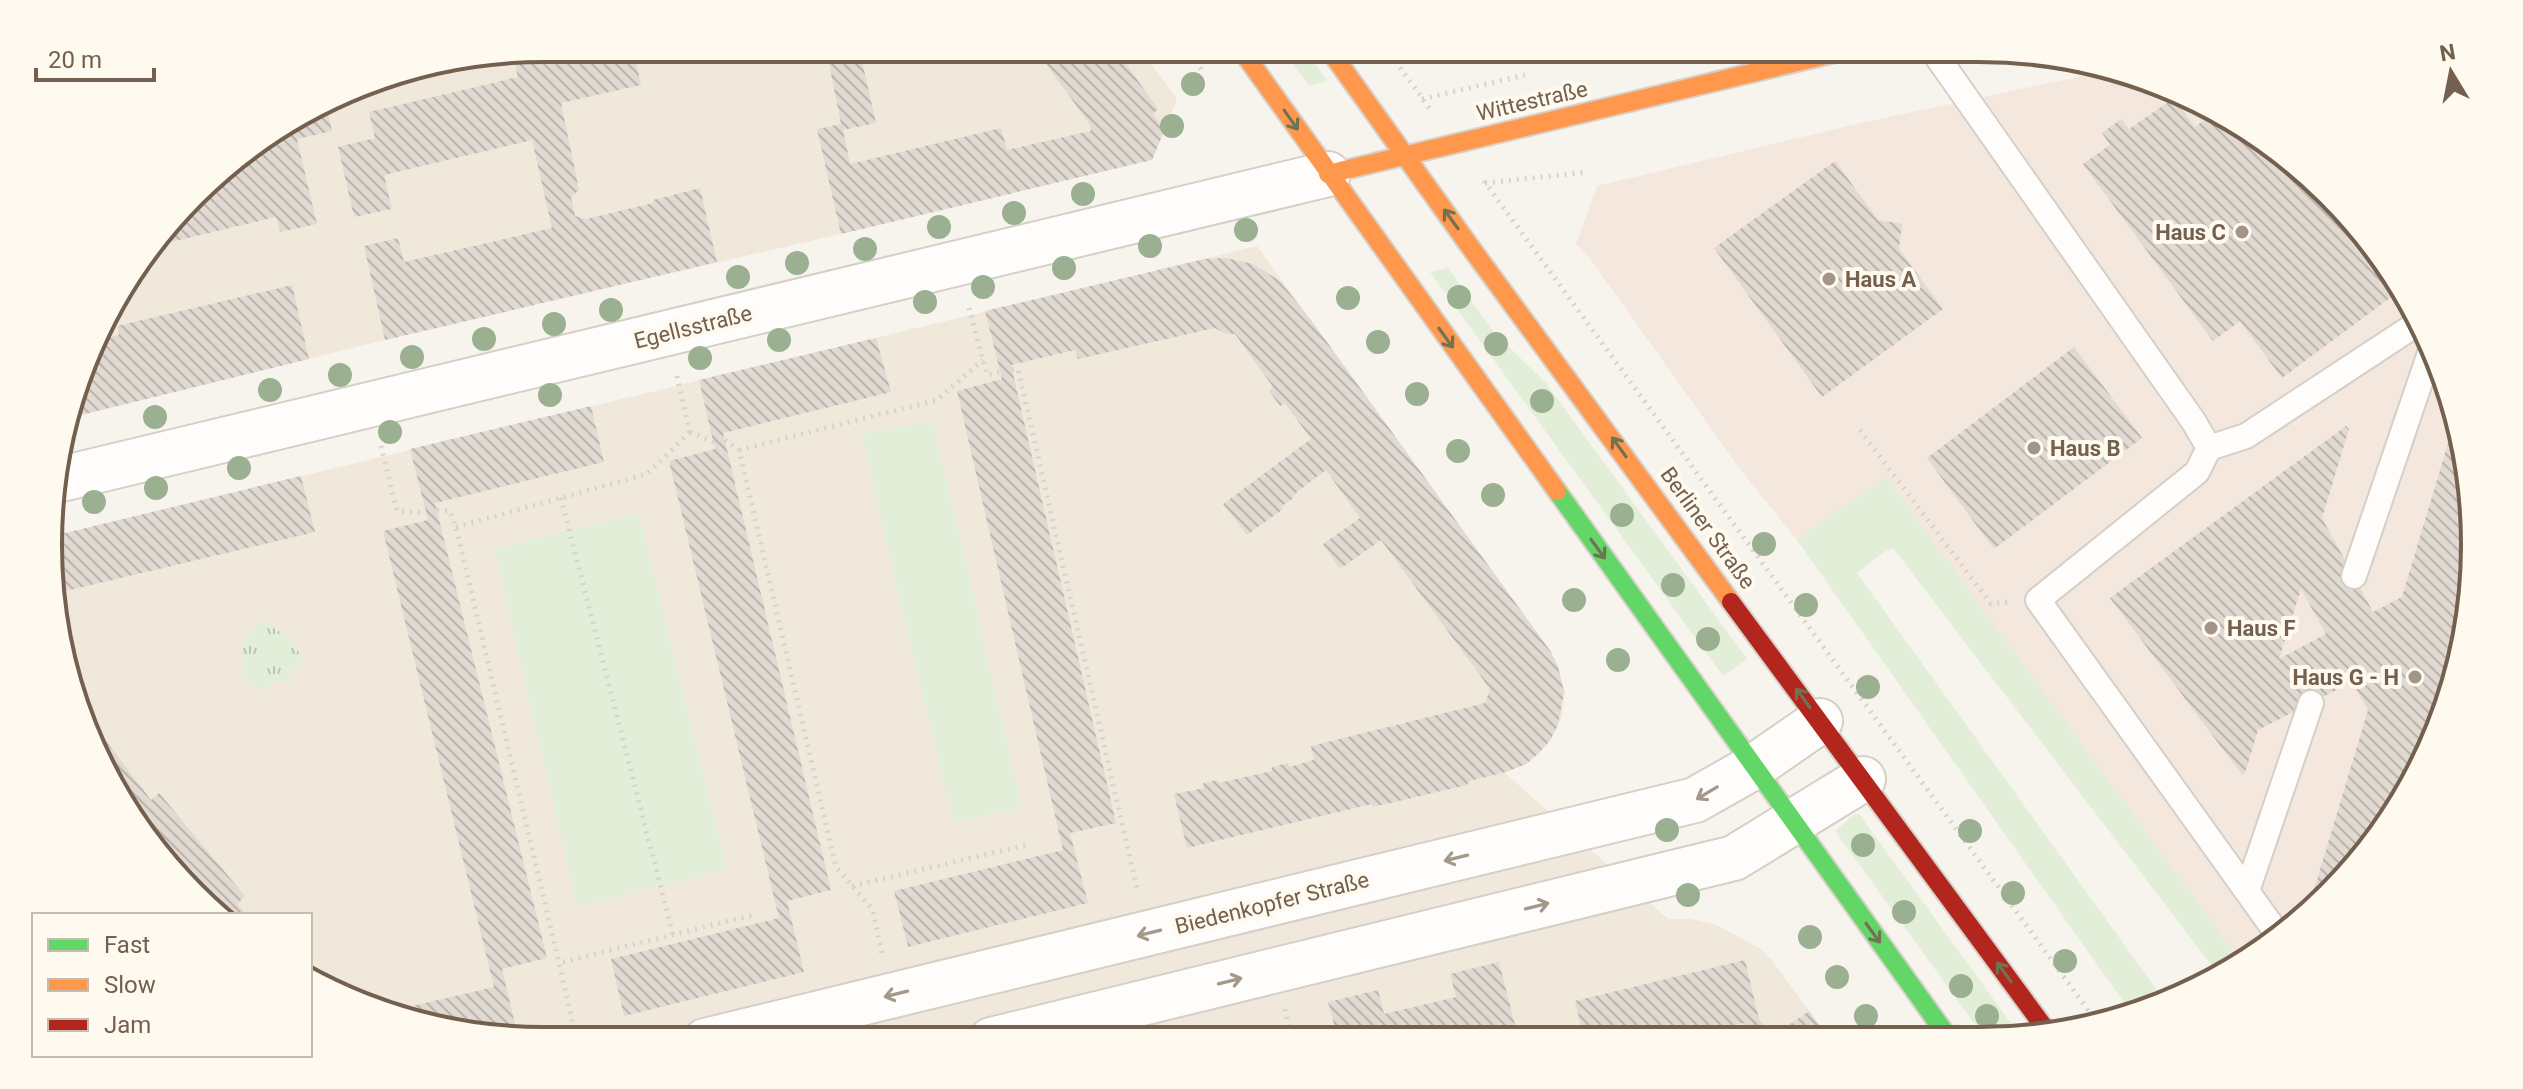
<svg xmlns="http://www.w3.org/2000/svg" width="2523" height="1089" font-family="Roboto,sans-serif">
<defs>
<pattern id="park-tufts" width="24" height="20" patternUnits="userSpaceOnUse" patternTransform="scale(2)"><rect width="24" height="20" fill="#e2eed8"/><path d="M3 7l-1-3M5 7V3M7 7l1-3M15 17l-1-3M17 17v-4M19 17l1-3" fill="none" stroke="#bcc4b1"/></pattern>
<pattern id="building-back-hatch" width="6" height="6" patternUnits="userSpaceOnUse" patternTransform="scale(2)"><rect width="6" height="6" fill="#e1dad2"/><path d="M-1 5l2 2M0 0l6 6M5-1l2 2" fill="none" stroke="#bbb4ad"/></pattern>
</defs>
<rect width="100%" height="100%" fill="#f7f4ed"/>
<path fill="#f0e8db" d="M 545,48 L 1140,48 L 1177,99 L 1165,129 L 866,228 L 385,340 L 69,418 L 114,297 L 217,171 L 384,75 Z
M 1257,246 L 1551,652 L 1565,691 L 1562,717 L 1549,743 L 1529,762 L 1505,773 L 1668,919 L 1690,919 L 1717,925 L 1759,948 L 1772,960 L 1828,1037 L 545,1041 L 384,1014 L 310,971 L 310,915 L 215,915 L 114,792 L 57,641 L 57,535 Z"/>
<path fill="#f4e8de" d="M 2111,70 L 2139,75 L 2306,172 L 2424,325 L 2474,512 L 2448,705 L 2391,821 L 2306,918 L 2241,961 L 1886,478 L 1797,540 L 1739,468 L 1589,257 L 1576,244 L 1597,186 L 1865,122 Z"/>
<path fill="#e2eed8" d="M 1282,48 L 1304,48 L 1327,81 L 1309,86 Z
M 1448,268 L 1493,331 L 1546,383 L 1747,659 L 1723,676 L 1430,272 Z
M 933,420 L 1022,808 L 953,823 L 861,435 Z
M 1886,477 L 2241,961 L 2219,975 L 1893,548 L 1884,552 L 1857,573 L 2164,1000 L 2130,1011 L 1797,540 Z
M 639,513 L 727,870 L 577,907 L 494,549 Z
M 1859,814 L 2021,1037 L 1984,1037 L 1835,831 L 1854,815 Z"/>
<path fill="url(#park-tufts)" d="M 261,621 L 291,638 L 304,663 L 293,669 L 289,679 L 257,689 L 241,674 L 241,643 Z"/>
<path fill="url(#building-back-hatch)" fill-rule="evenodd" d="M 544,48 L 633,48 L 641,85 L 561,103 L 579,190 L 571,197 L 575,216 L 586,219 L 653,203 L 653,200 L 700,188 L 717,262 L 385,340 L 364,246 L 398,238 L 404,262 L 552,228 L 532,140 L 384,175 L 392,209 L 354,217 L 338,147 L 375,138 L 369,112 L 518,77 L 512,53 Z
M 826,48 L 914,48 L 862,61 L 876,123 L 843,130 L 850,164 L 1001,128 L 1007,150 L 1091,131 L 1089,123 L 1038,53 L 1031,58 L 1024,48 L 1118,48 L 1124,56 L 1122,58 L 1124,61 L 1158,109 L 1153,114 L 1165,129 L 1152,160 L 841,234 L 817,129 L 841,124 Z
M 2174,98 L 2195,127 L 2210,116 L 2306,172 L 2398,292 L 2282,378 L 2240,321 L 2213,341 L 2083,164 L 2110,145 L 2102,133 L 2121,119 L 2129,129 Z
M 327,108 L 332,131 L 297,139 L 317,224 L 280,232 L 276,217 L 167,243 L 165,235 L 217,171 Z
M 1835,161 L 1878,220 L 1902,224 L 1899,249 L 1943,309 L 1822,397 L 1714,248 Z
M 1226,258 L 1253,264 L 1280,281 L 1311,320 L 1551,652 L 1558,666 L 1564,692 L 1558,725 L 1550,740 L 1539,753 L 1526,764 L 1506,772 L 1469,781 L 1467,785 L 1373,807 L 1372,804 L 1187,848 L 1174,794 L 1204,788 L 1203,783 L 1218,780 L 1219,783 L 1272,771 L 1272,767 L 1288,763 L 1289,767 L 1314,760 L 1311,746 L 1485,703 L 1490,689 L 1381,540 L 1340,569 L 1323,544 L 1360,518 L 1326,470 L 1297,492 L 1292,499 L 1282,506 L 1283,509 L 1247,535 L 1223,504 L 1311,439 L 1285,403 L 1280,406 L 1269,391 L 1273,387 L 1235,334 L 1226,334 L 1215,328 L 1078,359 L 1075,350 L 1011,365 L 1116,823 L 1070,833 L 1088,903 L 908,947 L 894,891 L 1063,850 L 957,391 L 1002,379 L 985,311 L 1205,259 Z
M 292,285 L 309,359 L 69,418 L 98,339 L 119,335 L 117,326 Z
M 876,338 L 891,392 L 723,433 L 831,890 L 787,901 L 804,972 L 624,1016 L 611,959 L 779,918 L 669,461 L 715,449 L 699,380 Z
M 2074,347 L 2142,438 L 1994,549 L 1927,458 Z
M 591,406 L 604,462 L 435,503 L 547,958 L 502,969 L 518,1037 L 384,1014 L 382,1013 L 494,987 L 383,531 L 428,520 L 410,449 Z
M 2346,426 L 2349,429 L 2322,518 L 2373,612 L 2402,597 L 2452,430 L 2474,512 L 2448,705 L 2391,821 L 2317,905 L 2310,903 L 2368,710 L 2352,682 L 2258,730 L 2245,773 L 2242,775 L 2110,598 ZM 2301,589 L 2326,634 L 2279,659 Z
M 301,476 L 315,532 L 57,593 L 57,535 Z
M 84,712 L 151,800 L 159,793 L 245,896 L 237,904 L 247,915 L 215,915 L 114,792 Z
M 1745,960 L 1759,1019 L 1773,1036 L 1809,1011 L 1828,1037 L 1754,1038 L 1744,1023 L 1685,1038 L 1584,1038 L 1575,1001 Z
M 1499,962 L 1517,1033 L 1495,1038 L 1338,1039 L 1328,1002 L 1378,990 L 1384,1014 L 1456,997 L 1450,974 Z
M 1229,1026 L 1232,1039 L 1177,1039 L 1177,1038 Z"/>
<g fill="none" stroke-linecap="round" stroke-linejoin="round">
<g stroke="#d4d0c8" stroke-width="28">
<path id="lane" d="M 1931,48 L 2194,422 L 2209,448
M 2354,576 L 2431,350
M 2247,891 L 2311,703
M 2279,936 L 2038,600 L 2197,472 L 2209,448 L 2246,436 L 2421,321"/>
</g>
<g stroke="#d4d0c8" stroke-width="48">
<path id="street" d="M 57,480 L 1328,174
M 991,1040 L 1734,858 L 1863,779
M 705,1041 L 1695,800 L 1755,766 L 1820,721"/>
</g>
<g stroke="#d5d0c8" stroke-width="22">
<path id="fast" d="M 1557,491 L 1948,1037"/>
</g>
<g stroke="#d5d0c8" stroke-width="22">
<path id="slow" d="M 1240,48 L 1557,491
M 1328,48 L 1471,248 L 1731,602
M 1328,174 L 1856,48"/>
</g>
<g stroke="#d5d0c8" stroke-width="22">
<path id="jam" d="M 1731,602 L 2050,1035"/>
</g>
<path stroke="#d8d2cc" stroke-width="5" stroke-dasharray="2 6" stroke-linecap="butt" d="M 1186,48 L 1202,70
M 1386,48 L 1430,109
M 1422,99 L 1525,75
M 1484,181 L 2096,1021
M 1485,183 L 1588,172
M 969,308 L 987,375 L 1000,372
M 1012,370 L 1018,369 L 1138,893
M 677,376 L 690,432
M 1860,430 L 1991,604 L 2009,602
M 690,432 L 714,442
M 725,440 L 739,450 L 836,867 L 873,910 L 882,954
M 381,446 L 397,511 L 426,513
M 739,450 L 937,400 L 983,360
M 561,498 L 673,935
M 437,510 L 450,511 L 456,527 L 559,963
M 456,527 L 647,474 L 690,432
M 852,886 L 1026,845
M 1285,1009 L 1292,1039
M 576,1037 L 559,963 L 757,914"/>
<use href="#lane" stroke="#fefdfc" stroke-width="24"/>
<use href="#street" stroke="#fefdfc" stroke-width="44"/>
<use href="#fast" stroke="#63d668" stroke-width="18"/>
<use href="#slow" stroke="#ff974d" stroke-width="18"/>
<use href="#jam" stroke="#b3261e" stroke-width="18"/>
</g>
<g fill="#9bb091">
<circle cx="1193" cy="84" r="12"/>
<circle cx="1172" cy="126" r="12"/>
<circle cx="1083" cy="194" r="12"/>
<circle cx="1014" cy="213" r="12"/>
<circle cx="939" cy="227" r="12"/>
<circle cx="1246" cy="230" r="12"/>
<circle cx="1150" cy="246" r="12"/>
<circle cx="865" cy="249" r="12"/>
<circle cx="797" cy="263" r="12"/>
<circle cx="1064" cy="268" r="12"/>
<circle cx="738" cy="277" r="12"/>
<circle cx="983" cy="287" r="12"/>
<circle cx="1459" cy="297" r="12"/>
<circle cx="1348" cy="298" r="12"/>
<circle cx="925" cy="302" r="12"/>
<circle cx="611" cy="310" r="12"/>
<circle cx="554" cy="324" r="12"/>
<circle cx="484" cy="339" r="12"/>
<circle cx="779" cy="340" r="12"/>
<circle cx="1378" cy="342" r="12"/>
<circle cx="1496" cy="344" r="12"/>
<circle cx="412" cy="357" r="12"/>
<circle cx="700" cy="358" r="12"/>
<circle cx="340" cy="375" r="12"/>
<circle cx="270" cy="390" r="12"/>
<circle cx="1417" cy="394" r="12"/>
<circle cx="550" cy="395" r="12"/>
<circle cx="1542" cy="401" r="12"/>
<circle cx="155" cy="417" r="12"/>
<circle cx="390" cy="432" r="12"/>
<circle cx="1458" cy="451" r="12"/>
<circle cx="239" cy="468" r="12"/>
<circle cx="156" cy="488" r="12"/>
<circle cx="1493" cy="495" r="12"/>
<circle cx="94" cy="502" r="12"/>
<circle cx="1622" cy="515" r="12"/>
<circle cx="1764" cy="544" r="12"/>
<circle cx="1673" cy="585" r="12"/>
<circle cx="1574" cy="600" r="12"/>
<circle cx="1806" cy="605" r="12"/>
<circle cx="1708" cy="639" r="12"/>
<circle cx="1618" cy="660" r="12"/>
<circle cx="1868" cy="687" r="12"/>
<circle cx="1667" cy="830" r="12"/>
<circle cx="1970" cy="831" r="12"/>
<circle cx="1863" cy="845" r="12"/>
<circle cx="2013" cy="893" r="12"/>
<circle cx="1688" cy="895" r="12"/>
<circle cx="1904" cy="912" r="12"/>
<circle cx="1810" cy="937" r="12"/>
<circle cx="2065" cy="961" r="12"/>
<circle cx="1837" cy="977" r="12"/>
<circle cx="1961" cy="986" r="12"/>
<circle cx="1866" cy="1016" r="12"/>
<circle cx="1987" cy="1016" r="12"/>
</g>
<defs><path id="oneway-shaft" d="M-6 0H5M1.5-3L5.5 0L1.5 3" fill="none" stroke-width="1.6" stroke-linecap="round" stroke-linejoin="round" transform="scale(2)"/></defs>
<g stroke="#717252">
<use href="#oneway-shaft" transform="translate(1291 120) rotate(55)"/>
<use href="#oneway-shaft" transform="translate(1451 219) rotate(-126)"/>
<use href="#oneway-shaft" transform="translate(1446 338) rotate(54)"/>
<use href="#oneway-shaft" transform="translate(1619 447) rotate(-126)"/>
<use href="#oneway-shaft" transform="translate(1598 549) rotate(54)"/>
<use href="#oneway-shaft" transform="translate(1803 698) rotate(-126)"/>
<use href="#oneway-shaft" transform="translate(1873 933) rotate(54)"/>
<use href="#oneway-shaft" transform="translate(2004 972) rotate(-126)"/>
</g>
<g stroke="#a4978b">
<use href="#oneway-shaft" transform="translate(1707 793) rotate(149)"/>
<use href="#oneway-shaft" transform="translate(1456 858) rotate(166)"/>
<use href="#oneway-shaft" transform="translate(1537 906) rotate(-14)"/>
<use href="#oneway-shaft" transform="translate(1149 933) rotate(166)"/>
<use href="#oneway-shaft" transform="translate(1230 981) rotate(-14)"/>
<use href="#oneway-shaft" transform="translate(896 994) rotate(166)"/>
</g>
<g fill="#a29486" stroke="#fefaef" stroke-width="3">
<circle cx="2242" cy="232" r="8"/>
<circle cx="1829" cy="279" r="8"/>
<circle cx="2034" cy="448" r="8"/>
<circle cx="2211" cy="628" r="8"/>
<circle cx="2415" cy="677" r="8"/>
</g>
<g text-anchor="middle" dominant-baseline="central" stroke-width="8" stroke-linejoin="round" paint-order="stroke">
<g font-size="22" fill="#74604e" stroke="#fefaef">
<text transform="translate(1532 101) rotate(-13)">Wittestraße</text>
<text transform="translate(693 327) rotate(-14)">Egellsstraße</text>
<text transform="translate(1708 528) rotate(54)">Berliner Straße</text>
<text transform="translate(1272 903) rotate(-14)">Biedenkopfer Straße</text>
</g>
<g font-size="22" font-weight="bold" fill="#74604e" stroke="#fefaef" text-anchor="start">
<text x="2226" y="232" text-anchor="end">Haus C</text>
<text x="1845" y="279">Haus A</text>
<text x="2050" y="448">Haus B</text>
<text x="2227" y="628">Haus F</text>
<text x="2399" y="677" text-anchor="end">Haus G - H</text>
</g>
</g>
<path d="M0 0H2523V1089H0ZM544 62H1979A482 482 0 0 1 2461 544V545A482 482 0 0 1 1979 1027H544A482 482 0 0 1 62 545V544A482 482 0 0 1 544 62Z" fill="#fefaef" fill-rule="evenodd"/>
<path fill="none" stroke="#74604e" stroke-width="4" d="M544 62H1979A482 482 0 0 1 2461 544V545A482 482 0 0 1 1979 1027H544A482 482 0 0 1 62 545V544A482 482 0 0 1 544 62Z"/>
<rect x="32" y="913" width="280" height="144" fill="#fefaef" stroke="#c7bcaf" stroke-width="2"/>
<rect x="48" y="939" width="40" height="12" fill="#63d668" stroke="#c7bcaf" stroke-width="2"/>
<text x="104" y="953" font-size="24" fill="#74604e">Fast</text>
<rect x="48" y="979" width="40" height="12" fill="#ff974d" stroke="#c7bcaf" stroke-width="2"/>
<text x="104" y="993" font-size="24" fill="#74604e">Slow</text>
<rect x="48" y="1019" width="40" height="12" fill="#b3261e" stroke="#c7bcaf" stroke-width="2"/>
<text x="104" y="1033" font-size="24" fill="#74604e">Jam</text>
<g transform="translate(2451 72) rotate(350)" stroke="#fefaef" stroke-width="6" paint-order="stroke">
<path d="M0-6L14 30L0 20L-14 30Z" fill="#74604e"/>
<text y="-12" font-size="22" font-weight="bold" text-anchor="middle" fill="#74604e">N</text>
</g>
<path d="M36 68v12h118v-12" fill="none" stroke="#74604e" stroke-width="4"/>
<text x="48" y="68" font-size="24" fill="#74604e" stroke="#fefaef" stroke-width="6" paint-order="stroke">20 m</text>
</svg>
